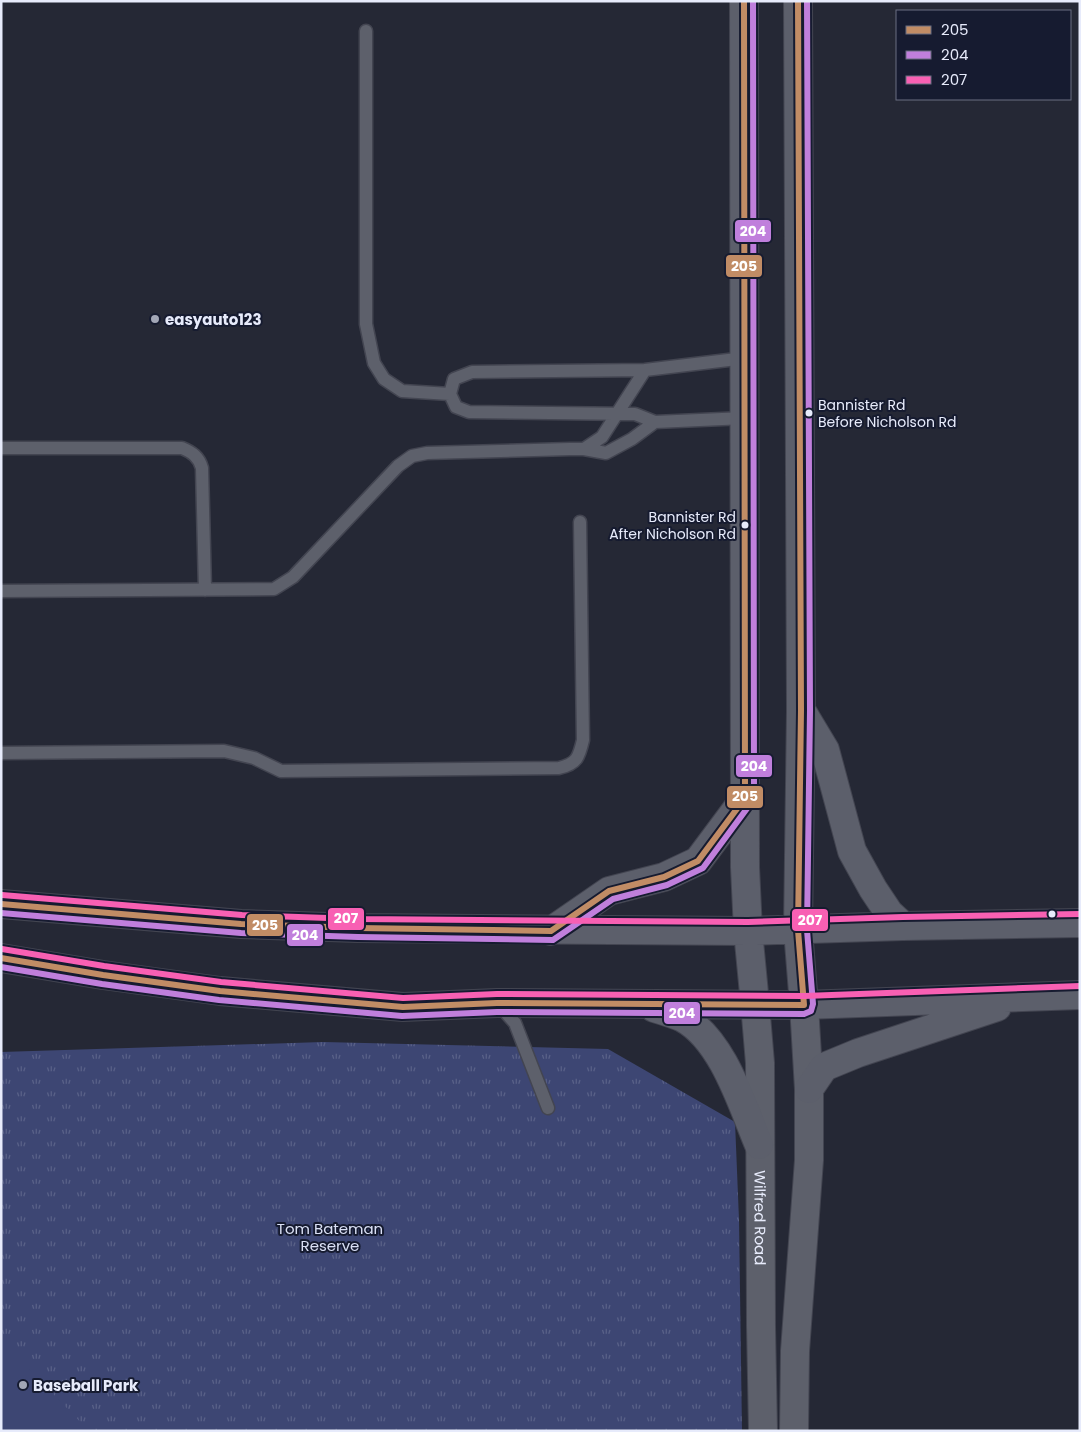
<svg xmlns="http://www.w3.org/2000/svg" width="1081" height="1432" font-family="Poppins,sans-serif">
<defs>
<pattern id="grass-tufts" width="24" height="20" patternUnits="userSpaceOnUse" patternTransform="scale(1.25)"><rect width="24" height="20" fill="#3d4673"/><path d="M3 7l-1-3M5 7V3M7 7l1-3M15 17l-1-3M17 17v-4M19 17l1-3" fill="none" stroke="#596188"/></pattern>
</defs>
<rect width="100%" height="100%" fill="#252835"/>
<path fill="url(#grass-tufts)" d="M 323,1042 L 608,1049 L 735,1122 L 739,1220 L 742,1431 L 1,1431 L 1,1052 Z"/>
<path fill="#3d4673" d="M 1,1340 L 89,1431 L 1,1431 Z"/>
<g fill="none" stroke-linecap="round" stroke-linejoin="round">
<g stroke="#434551" stroke-width="15">
<path id="lane" d="M 366,31 L 366,324 L 374,363 L 384,379 L 402,391 L 450,394
M 645,370 L 472,372 L 454,379 L 450,394 L 456,407 L 469,412 L 635,414 L 655,422 L 745,418
M 1,448 L 182,448 C 192,452 199,457 202,468 L 205,590
M 584,449 L 602,437 L 645,370 L 745,358
M 1,591 L 274,589 L 293,577 L 398,466 L 412,456 L 427,453 L 570,449 L 584,449 L 606,453 L 632,439 L 655,422
M 1,753 L 224,751 L 254,758 L 281,771 L 559,768 C 577,764 579,757 583,740 L 580,522
M 499,1005 L 515,1023 L 548,1108"/>
</g>
<g stroke="#434551" stroke-width="30">
<g id="secondary">
<path id="s1" d="M 755,1004 L 760,1063 L 761,1326 L 763,1431"/>
<path d="M 794,1431 L 795,1351 L 809,1160 L 809,1089 L 804,1005"/>
</g>
</g>
<g stroke="#434551" stroke-width="30">
<path id="primary" d="M 744,1 L 745,867 L 748,931 L 755,1004
M 798,1 L 801,710 L 798,930 L 804,1005
M 801,710 L 825,750 L 852,851 L 873,889 L 889,913 L 903,926
M 1,904 L 241,924 L 358,928 L 748,931 L 903,926 L 1080,923
M 551,931 L 609,891 L 664,877 L 698,861 L 745,798
M 1,958 L 103,975 L 220,991 L 403,1007 L 497,1003 L 804,1005 L 1080,995
M 654,1008 C 664,1011 674,1014 683,1018 C 723,1040 742,1105 759,1145
M 809,1089 L 824,1067 L 858,1053 L 997,1007"/>
</g>
<use href="#lane" stroke="#5d606b" stroke-width="12"/>
<use href="#secondary" stroke="#5d606b" stroke-width="28"/>
<use href="#primary" stroke="#5c5f6b" stroke-width="28"/>
<g stroke="#161b30" stroke-width="10">
<path id="bus-1" d="M 1,904 L 241,924 L 358,928 L 551,931 L 609,891 L 664,877 L 698,861 L 745,798 L 744,1
M 1,958 L 103,975 L 220,991 L 403,1007 L 497,1003 L 804,1005 L 798,930 L 801,710 L 798,1"/>
</g>
<g stroke="#161b30" stroke-width="10">
<path id="bus-2" d="M 1,913 L 241,933 L 358,937 L 553,940 L 613,899 L 667,885 L 703,868 L 754,799 L 753,1
M 1,967 L 102,984 L 219,1000 L 402,1016 L 497,1012 L 804,1014 L 811,1011 L 813,1004 L 807,930 L 810,710 L 807,1"/>
</g>
<g stroke="#161b30" stroke-width="10">
<path id="bus-3" d="M 2,895 L 242,915 L 358,919 L 748,922 L 903,917 L 1080,914
M 2,949 L 104,966 L 221,982 L 403,998 L 497,994 L 804,996 L 1080,986"/>
</g>
<use href="#bus-1" stroke="#c18c65" stroke-width="6"/>
<use href="#bus-2" stroke="#c07fdc" stroke-width="6"/>
<use href="#bus-3" stroke="#f860b3" stroke-width="6"/>
</g>
<g fill="#a3a7b6" stroke="#161b30" stroke-width="2">
<circle cx="155" cy="319" r="5"/>
<circle cx="23" cy="1385" r="5"/>
</g>
<g fill="#e7ebfb" stroke="#161b30" stroke-width="2">
<circle cx="809" cy="413" r="4.5"/>
<circle cx="745" cy="525" r="4.5"/>
<circle cx="1052" cy="914" r="4.5"/>
</g>
<g text-anchor="middle" dominant-baseline="central" stroke-width="4" stroke-linejoin="round" paint-order="stroke">
<g font-size="14" fill="#e7ebfb" stroke="#161b30" text-anchor="start">
<text x="818" y="405">Bannister Rd<tspan x="818" dy="17">Before Nicholson Rd</tspan></text>
<text x="736" y="517" text-anchor="end">Bannister Rd<tspan x="736" dy="17">After Nicholson Rd</tspan></text>
</g>
<g font-size="15" font-weight="bold" fill="#e7ebfb" stroke="#161b30" text-anchor="start">
<text x="165" y="319">easyauto123</text>
<text x="33" y="1385">Baseball Park</text>
</g>
<g font-size="15" fill="#e7ebfb" stroke="#161b30">
<text stroke="none"><textPath href="#s1" startOffset="214">Wilfred Road</textPath></text>
</g>
<g font-size="15" fill="#dae0f5" stroke="#161b30">
<text x="330" y="1228">Tom Bateman<tspan x="330" dy="17">Reserve</tspan></text>
</g>
</g>
<g stroke="#161b30" stroke-width="2">
<rect x="734" y="219" width="38" height="24" rx="5" fill="#c07fdc"/>
<rect x="725" y="254" width="38" height="24" rx="5" fill="#c18c65"/>
<rect x="735" y="754" width="38" height="24" rx="5" fill="#c07fdc"/>
<rect x="726" y="785" width="38" height="24" rx="5" fill="#c18c65"/>
<rect x="327" y="907" width="38" height="24" rx="5" fill="#f860b3"/>
<rect x="791" y="908" width="38" height="24" rx="5" fill="#f860b3"/>
<rect x="246" y="913" width="38" height="24" rx="5" fill="#c18c65"/>
<rect x="286" y="923" width="38" height="24" rx="5" fill="#c07fdc"/>
<rect x="663" y="1001" width="38" height="24" rx="5" fill="#c07fdc"/>
</g>
<g font-size="14" text-anchor="middle" font-weight="bold" fill="#fff">
<text x="753" y="236">204</text>
<text x="744" y="271">205</text>
<text x="754" y="771">204</text>
<text x="745" y="801">205</text>
<text x="346" y="923">207</text>
<text x="810" y="925">207</text>
<text x="265" y="930">205</text>
<text x="305" y="940">204</text>
<text x="682" y="1018">204</text>
</g>
<rect width="1081" height="1432" fill="none" stroke="#e7ebfb" stroke-width="5"/>
<rect x="896" y="10" width="175" height="90" fill="#161b30" stroke="#6a6e81"/>
<rect x="906" y="26" width="25" height="8" fill="#c18c65" stroke="#6a6e81"/>
<text x="941" y="35" font-size="15" fill="#e7ebfb">205</text>
<rect x="906" y="51" width="25" height="8" fill="#c07fdc" stroke="#6a6e81"/>
<text x="941" y="60" font-size="15" fill="#e7ebfb">204</text>
<rect x="906" y="76" width="25" height="8" fill="#f860b3" stroke="#6a6e81"/>
<text x="941" y="85" font-size="15" fill="#e7ebfb">207</text>
</svg>
